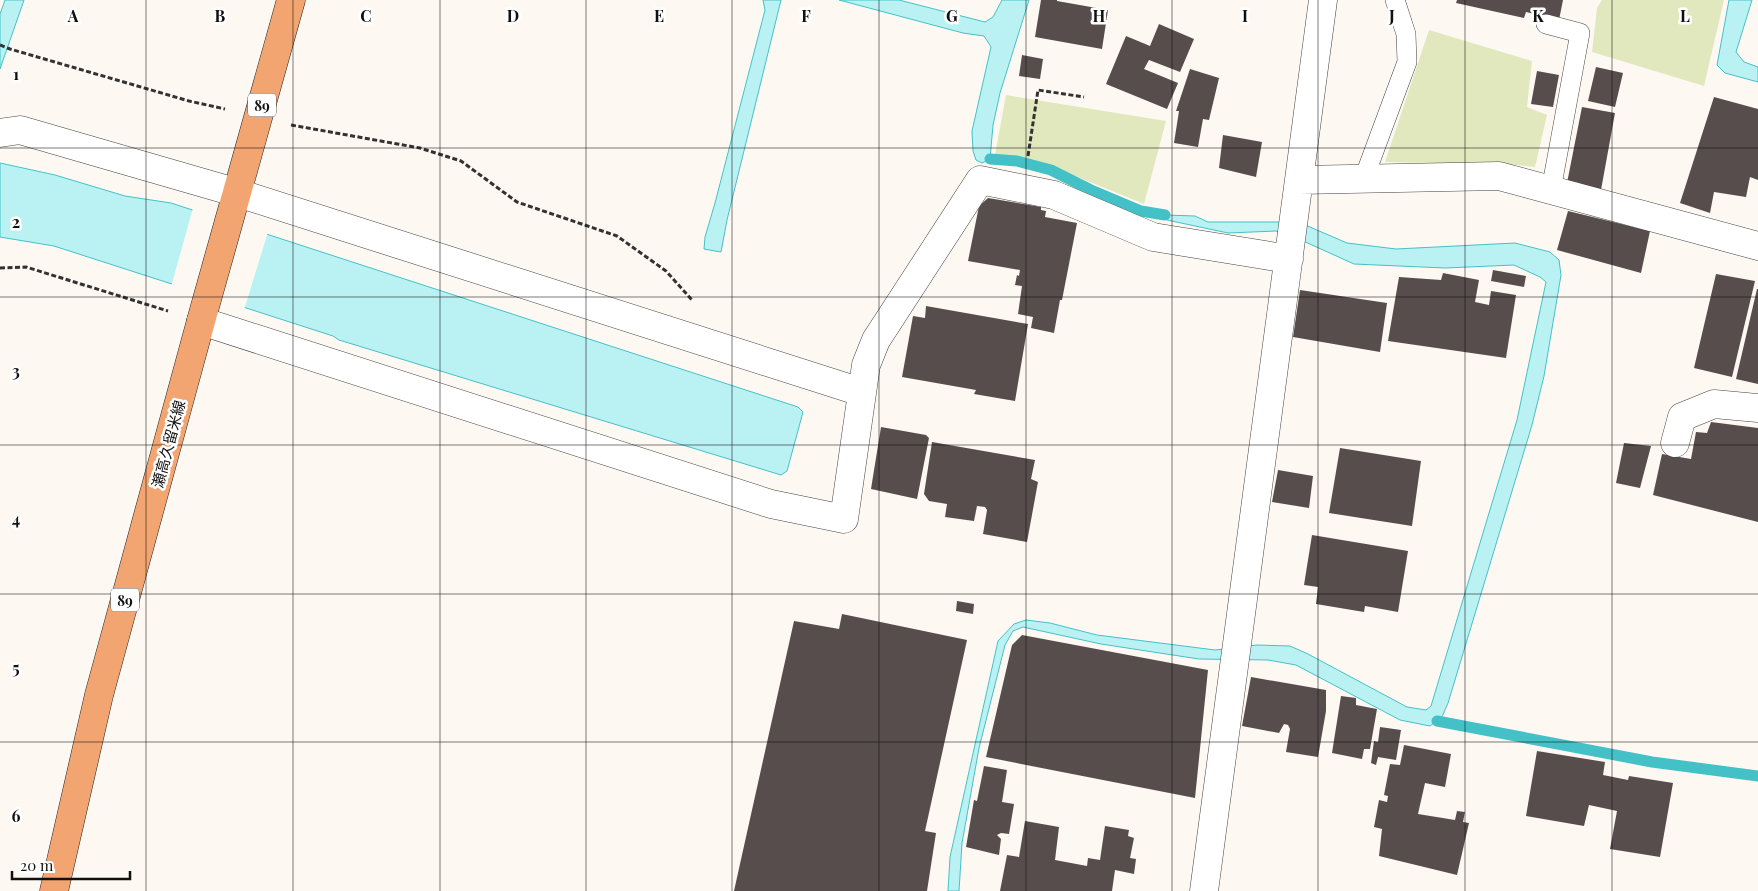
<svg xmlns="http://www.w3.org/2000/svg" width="1758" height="891" font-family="'Playfair Display','Noto Sans JP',serif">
<rect width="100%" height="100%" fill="#fef8f3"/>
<path fill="#e2e8be" d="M 1602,0 L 1724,0 L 1704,86 L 1592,52 L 1597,8 Z
M 1429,30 L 1532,61 L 1527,107 L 1547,115 L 1535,167 L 1518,165 L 1385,162 Z
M 1006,95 L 1166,121 L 1144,204 L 1046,164 L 995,155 Z"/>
<path fill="#baf2f4" stroke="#44c1c7" d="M 5,0 L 24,0 L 0,69 L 0,14 Z
M 763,0 L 781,0 L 727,220 L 721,252 L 704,249 L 705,237 L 715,203 L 765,10 Z
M 839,0 L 899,0 L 985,22 L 993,17 L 1002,0 L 1029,0 L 1000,93 L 993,125 L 990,159 L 982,163 L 976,160 L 973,151 L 972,131 L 991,47 L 984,36 L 963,33 Z
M 1729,0 L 1752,0 L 1736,52 L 1744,62 L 1758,67 L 1758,82 L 1725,73 L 1717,65 Z
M 0,163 L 55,175 L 125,196 L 171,203 L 798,407 L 803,412 L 787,471 L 781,475 L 339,340 L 333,336 L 54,246 L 0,237 Z
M 1165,215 L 1195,216 L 1208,222 L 1285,222 L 1303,224 L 1347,243 L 1396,249 L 1515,243 L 1550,252 L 1559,260 L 1561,275 L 1544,376 L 1532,425 L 1448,703 L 1442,717 L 1430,726 L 1400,720 L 1296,665 L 1268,660 L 1199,659 L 1101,644 L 1023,627 L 1013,631 L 1005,645 L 979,748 L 962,843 L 959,891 L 948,891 L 950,857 L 998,641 L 1014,624 L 1026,620 L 1050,623 L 1097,635 L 1215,650 L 1257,645 L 1290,646 L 1308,654 L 1407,707 L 1426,710 L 1431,706 L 1517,420 L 1546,282 L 1540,277 L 1514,265 L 1445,268 L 1354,264 L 1301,240 L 1276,231 L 1228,233 L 1167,220 Z"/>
<path fill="#fef8f3" d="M 193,208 L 268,232 L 244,310 L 171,287 Z"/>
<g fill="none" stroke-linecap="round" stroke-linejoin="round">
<path stroke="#44c1c7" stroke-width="11" d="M 990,159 L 1017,161 L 1051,170 L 1091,190 L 1141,211 L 1165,215
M 1437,721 L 1652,762 L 1758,776"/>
</g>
<path fill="#584d4d" d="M 1041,0 L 1057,0 L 1057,1 L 1108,10 L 1102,49 L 1035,37 Z
M 1457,0 L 1563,0 L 1559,20 L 1526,12 L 1524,18 L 1456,3 Z
M 1159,24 L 1194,39 L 1180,72 L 1149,60 L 1144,69 L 1178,83 L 1167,109 L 1106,84 L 1126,36 L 1150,46 Z
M 1022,55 L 1043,59 L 1040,79 L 1019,76 Z
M 1596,67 L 1623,73 L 1615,107 L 1588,101 Z
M 1190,69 L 1219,78 L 1209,120 L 1203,119 L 1198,147 L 1174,143 L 1179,111 L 1176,111 Z
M 1537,71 L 1559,75 L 1553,107 L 1531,104 Z
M 1714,97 L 1758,109 L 1758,180 L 1750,177 L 1746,197 L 1714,192 L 1710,213 L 1680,203 Z
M 1582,107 L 1615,113 L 1601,190 L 1567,183 Z
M 1223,135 L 1262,142 L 1256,177 L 1219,168 Z
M 988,198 L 1041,207 L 1041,210 L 1046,211 L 1045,217 L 1077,223 L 1062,300 L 1060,300 L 1054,333 L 1031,328 L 1033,317 L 1018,314 L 1022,286 L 1015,285 L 1017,275 L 1019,276 L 1020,270 L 968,261 L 979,206 Z
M 1568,211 L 1650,231 L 1641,273 L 1557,250 Z
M 1493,270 L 1526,276 L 1524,287 L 1491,281 Z
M 1443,273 L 1479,280 L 1475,302 L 1489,305 L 1491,291 L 1516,295 L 1506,358 L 1388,341 L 1399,277 L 1441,280 Z
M 1716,274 L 1755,281 L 1732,377 L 1694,368 Z
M 1757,289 L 1758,289 L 1758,384 L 1736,379 Z
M 1300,290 L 1387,303 L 1380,352 L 1293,337 Z
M 926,306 L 1028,324 L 1015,401 L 974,394 L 976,390 L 902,377 L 913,316 L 925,318 Z
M 1711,422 L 1758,428 L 1758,522 L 1653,495 L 1662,454 L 1691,459 L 1696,432 L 1707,433 Z
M 881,427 L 926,435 L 929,438 L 917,499 L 871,489 Z
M 932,442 L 1035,460 L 1031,479 L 1038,482 L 1027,542 L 983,534 L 987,510 L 985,507 L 977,506 L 974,521 L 945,517 L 947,504 L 929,501 L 924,494 Z
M 1624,443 L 1651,446 L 1640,488 L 1616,483 Z
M 1340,448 L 1421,461 L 1412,526 L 1329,513 Z
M 1278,470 L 1313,476 L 1309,508 L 1272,502 Z
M 1312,535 L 1408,551 L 1398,612 L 1365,606 L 1364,612 L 1316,604 L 1318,587 L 1304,585 Z
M 957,601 L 974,604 L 973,614 L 956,611 Z
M 842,614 L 967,640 L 925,831 L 936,833 L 927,891 L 734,891 L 794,621 L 839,629 Z
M 1022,635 L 1208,670 L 1195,798 L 986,757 L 1012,645 Z
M 1251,677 L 1326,690 L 1326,711 L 1318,757 L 1286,752 L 1290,729 L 1288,725 L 1284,724 L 1279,733 L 1242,726 Z
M 1341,696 L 1356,698 L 1356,705 L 1377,709 L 1370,749 L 1364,749 L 1362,759 L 1332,753 Z
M 1380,727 L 1401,730 L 1396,760 L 1378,757 L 1376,765 L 1371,763 L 1374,741 L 1378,742 Z
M 1404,745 L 1451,754 L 1445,787 L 1425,783 L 1418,814 L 1455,820 L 1457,811 L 1465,812 L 1463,822 L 1469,823 L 1457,875 L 1379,856 L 1382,829 L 1374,827 L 1379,800 L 1387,802 L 1388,796 L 1384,795 L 1390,764 L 1400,765 Z
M 1537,751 L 1605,762 L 1603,775 L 1628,780 L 1629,776 L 1673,783 L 1660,857 L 1610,849 L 1617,811 L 1589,805 L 1584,826 L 1526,816 Z
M 984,766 L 1007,770 L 1002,802 L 1014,804 L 1009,834 L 1001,833 L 997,835 L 1001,839 L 999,855 L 966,847 L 974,800 L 977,801 Z
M 1025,821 L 1059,827 L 1055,860 L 1087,866 L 1088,858 L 1100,860 L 1105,826 L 1129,830 L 1128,836 L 1134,838 L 1130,858 L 1136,859 L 1134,874 L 1115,870 L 1112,891 L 1000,891 L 1007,855 L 1019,857 Z"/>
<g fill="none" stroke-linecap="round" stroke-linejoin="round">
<g stroke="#434343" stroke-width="20">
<path id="lane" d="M 1546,24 L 1580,33 L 1551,190
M 1364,178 L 1407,62 L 1406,34 L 1395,0"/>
</g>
<g stroke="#434343" stroke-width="29">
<path id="street" d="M 0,133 L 20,130 L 238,193 L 861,392
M 1299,180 L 1499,176 L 1758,246
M 201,321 L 771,504 L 844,519 L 866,365 L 876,340 L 980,180 L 1054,195 L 1153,237 L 1289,259
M 1675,443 L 1682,417 L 1714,404 L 1758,408
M 1204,891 L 1323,0"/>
</g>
<g stroke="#212121" stroke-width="29">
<path id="primary" d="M 54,891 L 99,695 L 204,310 L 291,0"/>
</g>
<path stroke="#323232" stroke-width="3" stroke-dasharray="5 2.5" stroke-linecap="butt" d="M 0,45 L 10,49 L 189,101 L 225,109
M 291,125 L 420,148 L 461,161 L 517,202 L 617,236 L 666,271 L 692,300
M 1028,156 L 1038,90 L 1084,97
M 0,268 L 26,267 L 168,311"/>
<use href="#lane" stroke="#fff" stroke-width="19"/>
<use href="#street" stroke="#fff" stroke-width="28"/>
<use href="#primary" stroke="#f2a570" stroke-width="28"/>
</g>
<path fill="none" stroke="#101010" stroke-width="1" stroke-opacity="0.55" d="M 146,0 L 146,891M 293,0 L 293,891M 440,0 L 440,891M 586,0 L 586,891M 732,0 L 732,891M 879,0 L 879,891M 1026,0 L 1026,891M 1172,0 L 1172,891M 1318,0 L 1318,891M 1465,0 L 1465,891M 1612,0 L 1612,891M 0,148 L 1758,148M 0,297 L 1758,297M 0,445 L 1758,445M 0,594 L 1758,594M 0,742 L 1758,742"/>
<g text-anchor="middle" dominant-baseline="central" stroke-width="5" stroke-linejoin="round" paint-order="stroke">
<g fill="#fff" stroke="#585858" stroke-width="1">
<rect x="248" y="93.5" width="28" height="23" rx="4"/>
<rect x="111" y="588.5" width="28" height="23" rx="4"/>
</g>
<g font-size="14" font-weight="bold" fill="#101010">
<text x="262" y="105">89</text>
<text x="125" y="600">89</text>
</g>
<g font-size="15" fill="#101010" stroke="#fff">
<text transform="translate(168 444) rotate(-75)">瀬高久留米線</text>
</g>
</g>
<g font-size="16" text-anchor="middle" font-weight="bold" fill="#101010" stroke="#fff" stroke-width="5" stroke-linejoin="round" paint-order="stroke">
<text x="73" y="22">A</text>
<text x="220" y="22">B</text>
<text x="366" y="22">C</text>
<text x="513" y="22">D</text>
<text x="659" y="22">E</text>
<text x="806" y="22">F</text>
<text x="952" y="22">G</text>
<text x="1099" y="22">H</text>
<text x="1245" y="22">I</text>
<text x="1392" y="22">J</text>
<text x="1538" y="22">K</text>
<text x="1685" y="22">L</text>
<text x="16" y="80">1</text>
<text x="16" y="228">2</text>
<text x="16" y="377">3</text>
<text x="16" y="525">4</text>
<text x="16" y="674">5</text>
<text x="16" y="822">6</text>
</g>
<path d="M12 871v8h118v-8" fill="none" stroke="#101010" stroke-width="2.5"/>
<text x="20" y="871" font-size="15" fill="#101010" stroke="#ffffff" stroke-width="4" paint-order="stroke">20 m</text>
</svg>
